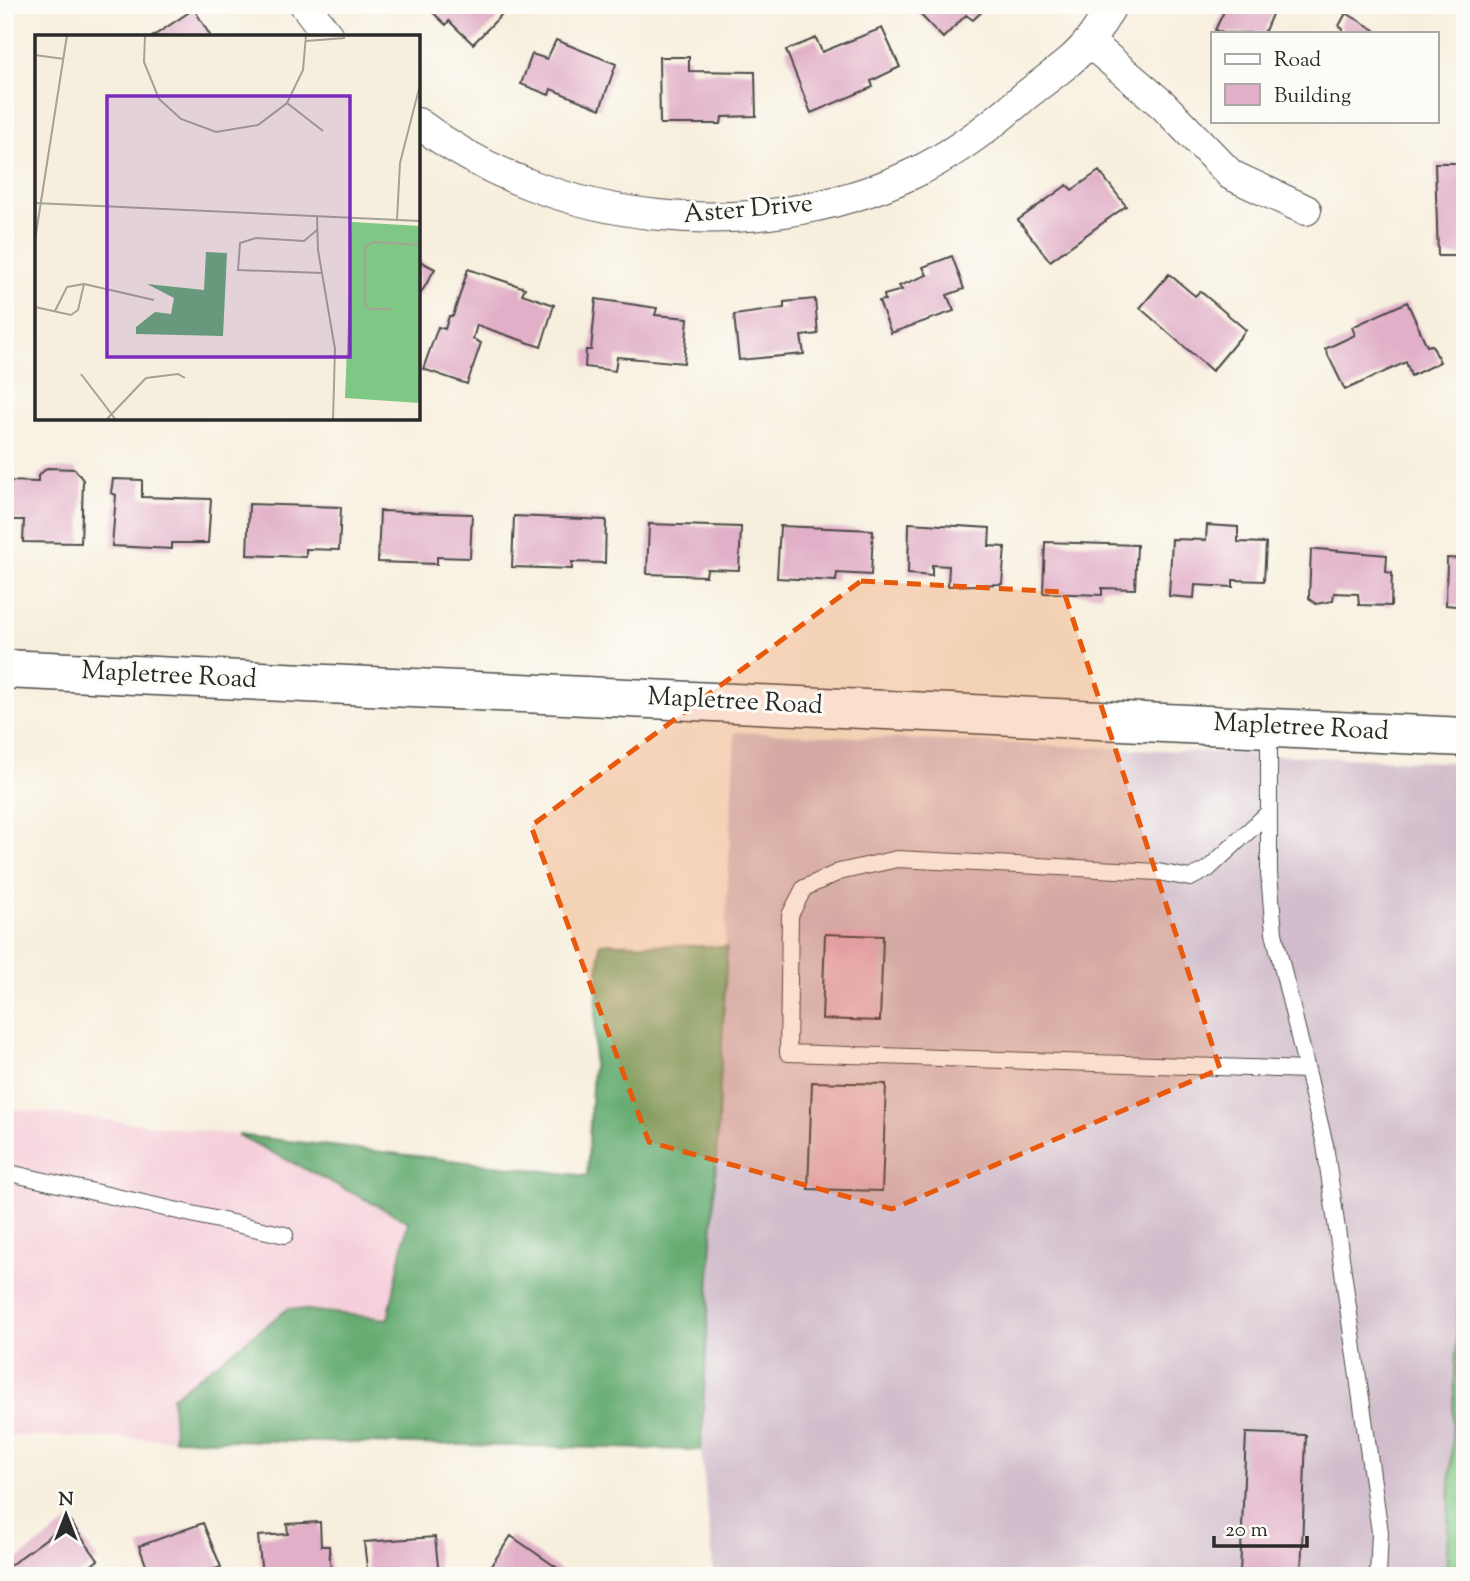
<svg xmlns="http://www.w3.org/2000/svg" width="1470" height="1581" font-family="'Sorts Mill Goudy',serif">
<rect width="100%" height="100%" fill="#fdfcf7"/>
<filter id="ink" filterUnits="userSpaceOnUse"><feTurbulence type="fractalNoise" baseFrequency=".0143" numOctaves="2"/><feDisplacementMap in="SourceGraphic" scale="14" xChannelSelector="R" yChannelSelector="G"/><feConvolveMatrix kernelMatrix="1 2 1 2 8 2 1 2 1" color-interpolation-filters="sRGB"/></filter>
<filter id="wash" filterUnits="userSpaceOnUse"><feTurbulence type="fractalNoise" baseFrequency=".00686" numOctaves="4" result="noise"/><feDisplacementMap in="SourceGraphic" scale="28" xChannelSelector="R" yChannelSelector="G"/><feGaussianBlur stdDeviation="1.57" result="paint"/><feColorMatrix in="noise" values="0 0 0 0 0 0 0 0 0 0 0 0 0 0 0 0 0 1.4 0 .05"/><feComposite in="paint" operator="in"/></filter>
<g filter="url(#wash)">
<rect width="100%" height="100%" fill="#f7efde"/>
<path fill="#f5cfda" d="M 5,1108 L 238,1135 L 408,1221 L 388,1319 L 289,1308 L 172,1397 L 174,1439 L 5,1436 Z"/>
<path fill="#d1bdcb" d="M 735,732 L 1465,763 L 1465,1152 L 1446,1576 L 714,1576 L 701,1450 Z"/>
<path fill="#7ec784" stroke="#547958" stroke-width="2" d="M 1465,1152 L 1465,1576 L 1446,1576 Z"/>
<path fill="#66ac72" stroke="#486c4e" stroke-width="2" d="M 600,943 L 727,947 L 701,1450 L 174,1439 L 172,1397 L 289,1308 L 388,1319 L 408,1221 L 238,1135 L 587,1176 Z"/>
<g id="blocks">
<path fill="#e1afc7" d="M 425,5 L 499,5 L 505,11 L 473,44 L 449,21 L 446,25 Z
M 911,5 L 989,5 L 973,20 L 966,15 L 943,38 Z
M 1227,5 L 1276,5 L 1264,33 L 1223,33 L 1215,30 Z
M 194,9 L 211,37 L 152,37 Z
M 1346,13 L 1375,30 L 1373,33 L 1341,33 L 1343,29 L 1339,26 Z
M 882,28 L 900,67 L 871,81 L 873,87 L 811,113 L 786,50 L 816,38 L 822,52 Z
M 556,40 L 616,64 L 600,109 L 551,89 L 549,95 L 521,84 L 532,54 L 547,59 Z
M 659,57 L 689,57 L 689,71 L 755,72 L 756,116 L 722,117 L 721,124 L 660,124 Z
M 1435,163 L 1465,163 L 1465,256 L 1438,256 Z
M 1099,171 L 1126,206 L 1050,261 L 1018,220 L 1067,185 L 1072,190 Z
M 952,256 L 964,289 L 947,295 L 954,311 L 891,333 L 879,301 L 885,300 L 884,295 L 902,290 L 899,286 L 927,275 L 923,267 Z
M 418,260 L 435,269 L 418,298 Z
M 468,269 L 525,288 L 522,294 L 554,305 L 541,347 L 477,325 L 473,339 L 481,343 L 467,384 L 423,369 L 438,327 L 445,329 L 449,316 L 453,316 Z
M 1169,274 L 1195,296 L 1200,291 L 1246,330 L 1212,371 L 1140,308 Z
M 596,299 L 657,308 L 655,315 L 688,318 L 684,363 L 617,357 L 615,371 L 585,367 L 586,350 L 591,350 Z
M 815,299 L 818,334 L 801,336 L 804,354 L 739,360 L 734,315 L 784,308 L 784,302 Z
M 1407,302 L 1427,346 L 1432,345 L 1440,362 L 1411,376 L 1406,362 L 1345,390 L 1325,349 L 1355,335 L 1352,327 Z
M 47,468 L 75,469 L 83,480 L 81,543 L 23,542 L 24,520 L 5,520 L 5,481 L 38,482 L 38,476 Z
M 113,479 L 142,480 L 142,497 L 211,499 L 208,543 L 172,543 L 172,549 L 112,546 L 116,495 L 111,493 Z
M 249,504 L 341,507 L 339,550 L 306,549 L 306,557 L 247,555 Z
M 380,511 L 472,514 L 470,558 L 437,557 L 437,564 L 378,562 Z
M 514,516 L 606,520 L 605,563 L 572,562 L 572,569 L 512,567 Z
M 909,523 L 990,528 L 989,546 L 1005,547 L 1002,584 L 948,586 L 949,566 L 932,565 L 932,576 L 908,574 Z
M 649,524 L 741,527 L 739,570 L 707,569 L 706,576 L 647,574 Z
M 1207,525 L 1238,527 L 1238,542 L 1266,543 L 1264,581 L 1233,580 L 1233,587 L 1195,585 L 1194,598 L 1169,596 L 1172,539 L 1206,540 Z
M 780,526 L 873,530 L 871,575 L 837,573 L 836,581 L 777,578 Z
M 1045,542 L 1137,545 L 1135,589 L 1102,588 L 1102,595 L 1043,593 Z
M 1317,549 L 1387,555 L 1386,572 L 1392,573 L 1391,606 L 1359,605 L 1358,594 L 1334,593 L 1333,601 L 1316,604 L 1309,598 L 1311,550 Z
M 1447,558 L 1465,559 L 1465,607 L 1446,605 Z
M 825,934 L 883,936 L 880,1021 L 822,1019 Z
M 812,1082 L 886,1084 L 882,1191 L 808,1189 Z
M 1246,1433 L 1306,1435 L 1301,1576 L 1240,1574 Z
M 70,1521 L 98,1560 L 78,1576 L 5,1576 L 5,1569 Z
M 320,1522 L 321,1546 L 329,1546 L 331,1576 L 262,1576 L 258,1536 L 288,1534 L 287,1524 Z
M 203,1523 L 221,1567 L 203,1573 L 204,1576 L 150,1576 L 139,1546 Z
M 511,1536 L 569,1576 L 484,1576 Z
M 435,1537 L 439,1576 L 368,1576 L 364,1542 Z"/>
</g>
</g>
<g filter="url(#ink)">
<use href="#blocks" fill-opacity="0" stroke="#4a4846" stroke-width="2"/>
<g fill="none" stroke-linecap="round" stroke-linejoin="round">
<g stroke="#4a4846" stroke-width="18">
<path id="lane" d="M 1269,727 L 1269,874 L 1274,933 L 1325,1145 L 1380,1532 L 1378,1576
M 1269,812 L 1208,869 L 1190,878 L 1158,872 L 897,859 L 839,872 L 804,888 L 790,915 L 788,1053 L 1307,1070
M 5,1172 L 285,1235"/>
</g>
<g stroke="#4a4846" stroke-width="32">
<path id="street" d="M 305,5 L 329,37
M 1089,42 L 1163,105 L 1231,175 L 1306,210
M 418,123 C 556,227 755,247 912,174 C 953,155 991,126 1025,96 C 1046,79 1073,62 1089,41 C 1098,30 1105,17 1112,5"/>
</g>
<g stroke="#4a4846" stroke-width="41">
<path id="secondary" d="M 5,669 L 1465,737"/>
</g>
<use href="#lane" stroke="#fff" stroke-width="16"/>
<use href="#street" stroke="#fff" stroke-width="30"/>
<use href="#secondary" stroke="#fff" stroke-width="38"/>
</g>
</g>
<path fill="#e8590c" fill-opacity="0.2" stroke="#e8590c" stroke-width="5" stroke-dasharray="14 9" stroke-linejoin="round" d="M 861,581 L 1064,592 L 1220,1069 L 892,1209 L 649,1142 L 531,826 Z"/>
<g text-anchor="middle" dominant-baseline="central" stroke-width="6" stroke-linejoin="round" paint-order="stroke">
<g font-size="26" fill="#2b2b2b" stroke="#fdfcf7">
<text transform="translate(748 210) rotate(-5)">Aster Drive</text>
<text transform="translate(169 676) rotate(3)">Mapletree Road</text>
<text transform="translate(735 702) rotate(3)">Mapletree Road</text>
<text transform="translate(1301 728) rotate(3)">Mapletree Road</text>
</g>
</g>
<g transform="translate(35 35)">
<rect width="385" height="385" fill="#f7efde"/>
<path d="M 317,187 L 385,191 L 385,368 L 310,363 Z" fill="#7ec784"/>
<path d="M 171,217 L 192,218 L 188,301 L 101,299 L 101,292 L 120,277 L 136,279 L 139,263 L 112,249 L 169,255 Z" fill="#66ac72"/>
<path fill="none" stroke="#a5a196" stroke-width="2" d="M 110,0 L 109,27 L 124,64 L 146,84 L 181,97 L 223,90 L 252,68 L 268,35 L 271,0M 271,6 L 310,3M 0,20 L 29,24M 252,68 L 288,96M 0,168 L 385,186M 282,181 L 283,215 L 300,314 L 298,385M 362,185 L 365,128 L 385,50M 282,195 L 269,206 L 221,203 L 205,208 L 203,235 L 288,238M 0,205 L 32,0M 0,272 L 36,280 L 43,275 L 49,249 L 119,265M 356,274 L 334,274 L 330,269 L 330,212 L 338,207 L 385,210M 20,276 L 32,252 L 49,249M 46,339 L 81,385M 71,385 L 111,343 L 143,339 L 150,343"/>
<path fill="#7b2cbf" fill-opacity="0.15" stroke="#7b2cbf" stroke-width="3.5" d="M 72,61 L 315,61 L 315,322 L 72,322 Z"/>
<rect width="385" height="385" fill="none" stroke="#2b2b2b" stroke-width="3.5"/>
</g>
<rect width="1470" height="1581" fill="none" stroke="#fdfcf7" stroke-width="28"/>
<rect x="1211" y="32" width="228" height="91" fill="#fdfcf7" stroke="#a9a8a5" stroke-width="2"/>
<rect x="1225" y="54" width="35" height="10" fill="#ffffff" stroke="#a9a8a5" stroke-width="2"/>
<text x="1274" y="66" font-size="21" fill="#2b2b2b">Road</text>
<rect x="1225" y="84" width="35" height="21" fill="#e1afc7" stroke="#a9a8a5" stroke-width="2"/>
<text x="1274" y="102" font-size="21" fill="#2b2b2b">Building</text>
<g transform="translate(66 1515)" stroke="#fdfcf7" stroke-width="5" paint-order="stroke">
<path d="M0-5L12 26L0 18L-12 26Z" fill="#2b2b2b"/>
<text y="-10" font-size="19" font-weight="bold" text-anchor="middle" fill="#2b2b2b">N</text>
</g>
<path d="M1214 1536v10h93v-10" fill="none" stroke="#2b2b2b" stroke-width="3.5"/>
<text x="1225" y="1536" font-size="21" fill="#2b2b2b" stroke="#fdfcf7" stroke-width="5" paint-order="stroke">20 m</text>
</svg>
